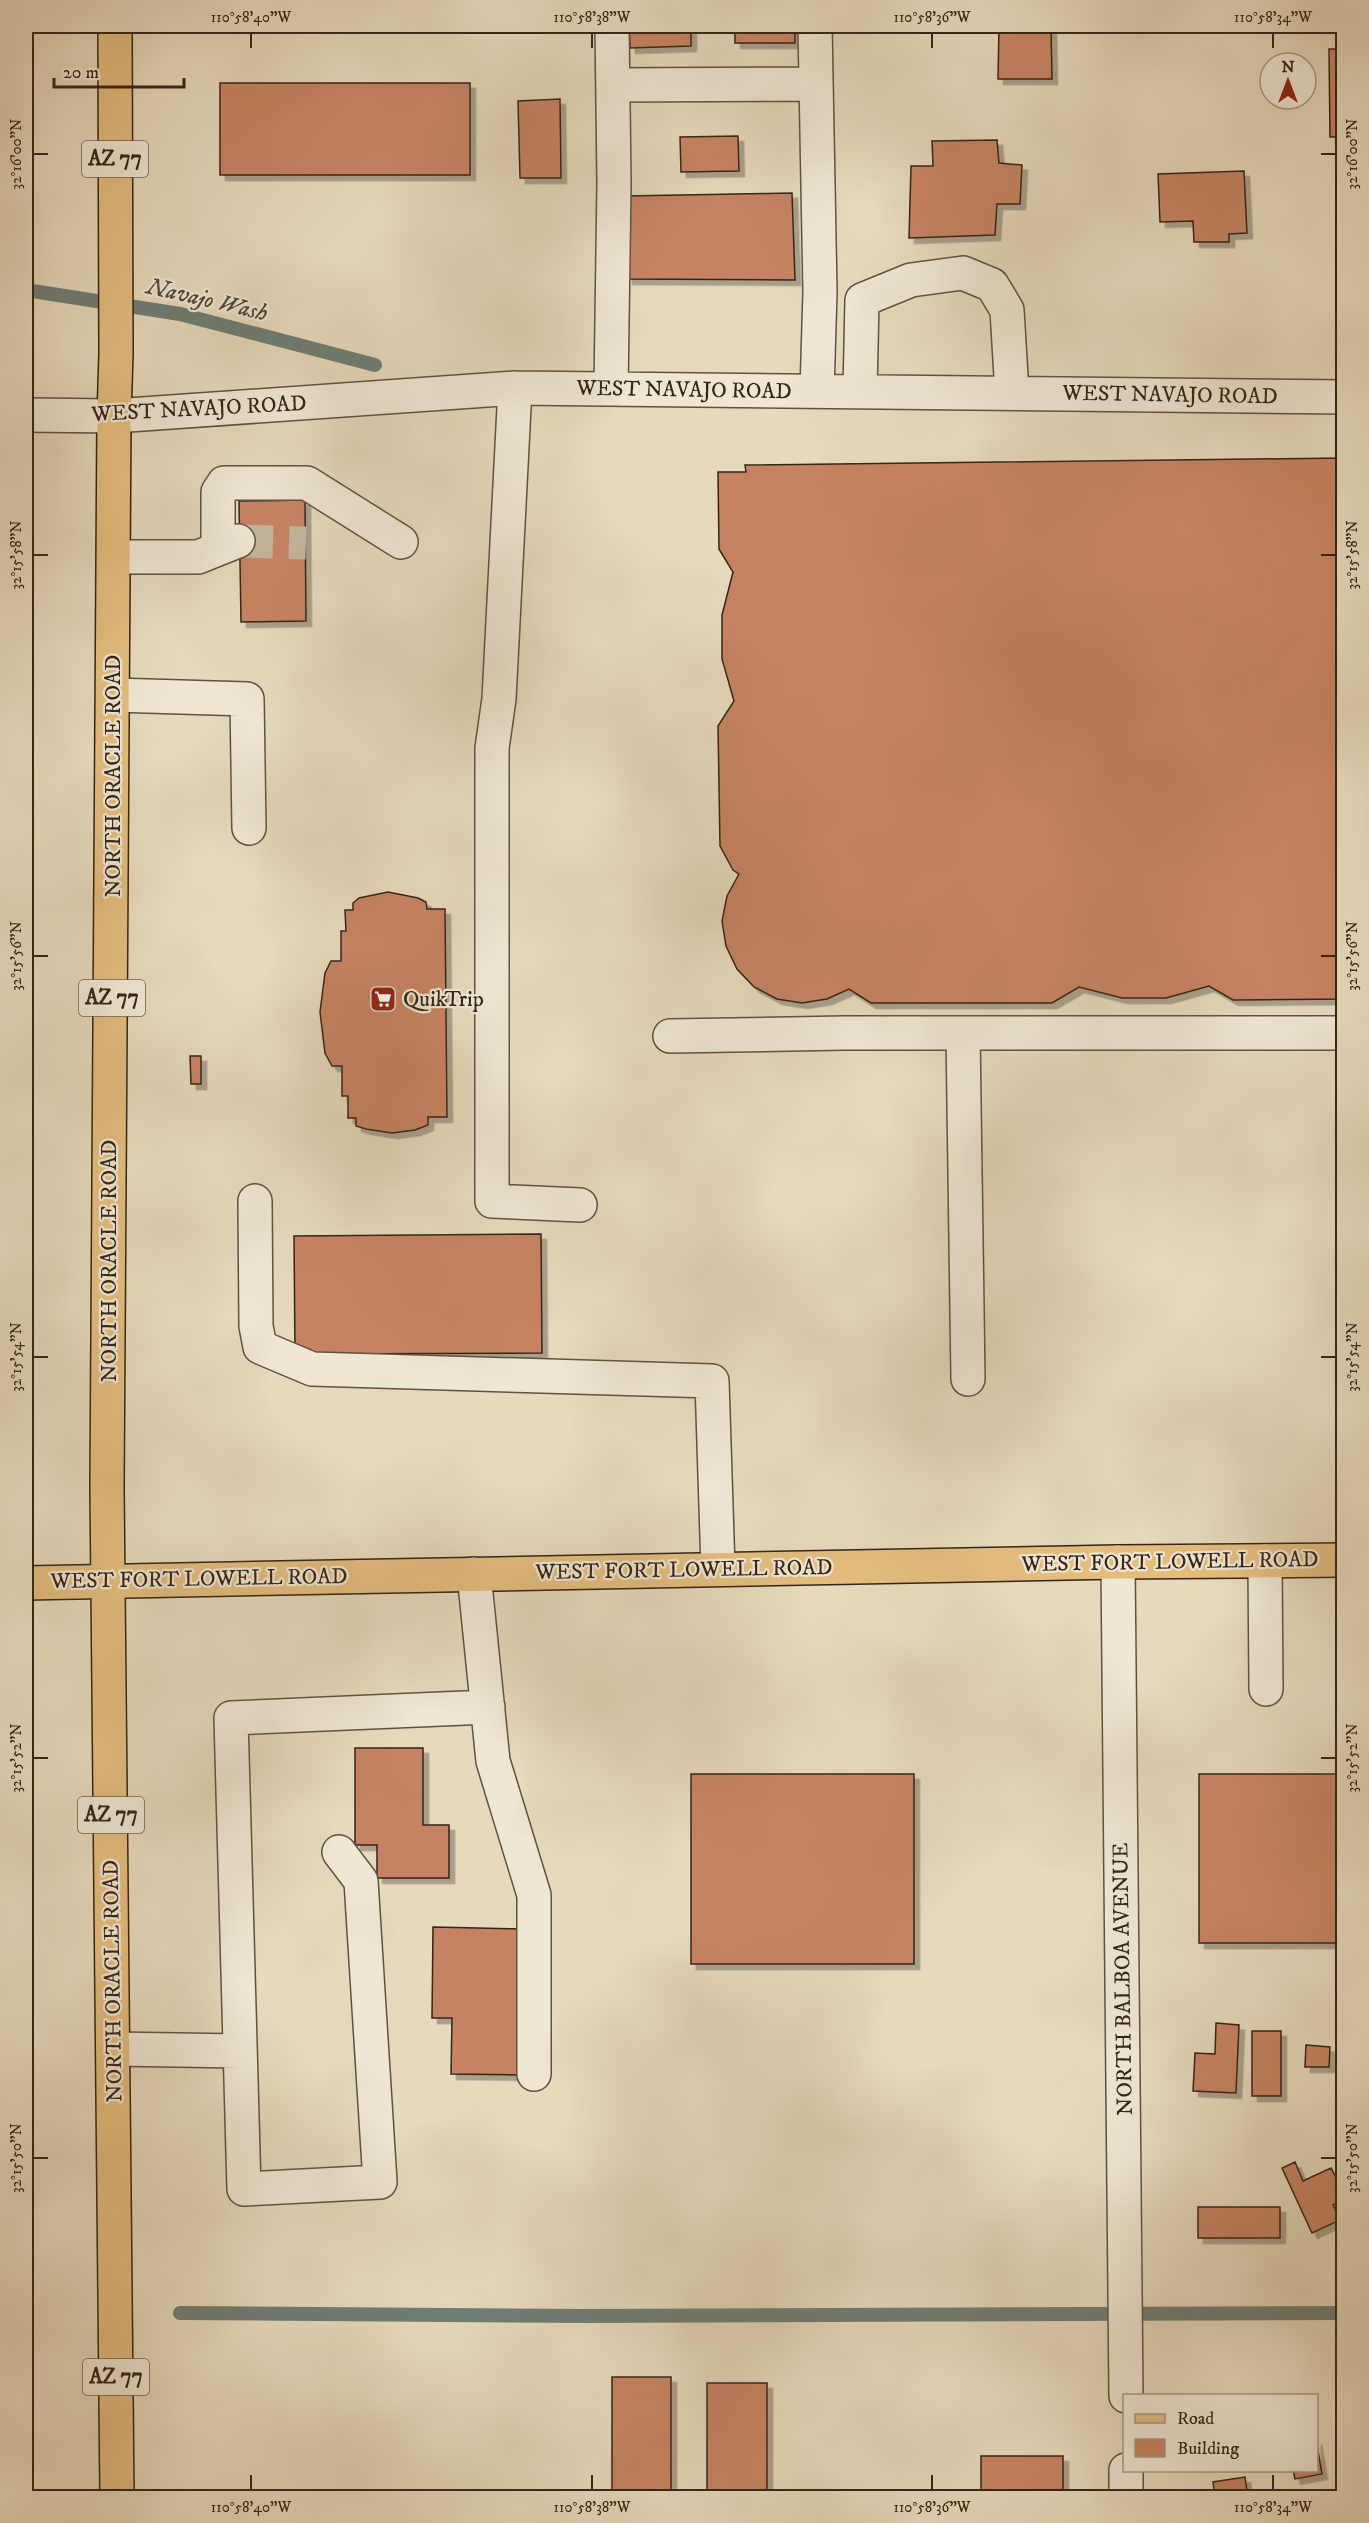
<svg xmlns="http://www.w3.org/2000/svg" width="1369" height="2523" font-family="'IM FELL DW Pica',serif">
<defs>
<filter id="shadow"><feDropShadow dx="5.5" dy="5.5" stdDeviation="0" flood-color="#0004"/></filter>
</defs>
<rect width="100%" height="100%" fill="#e6d9bc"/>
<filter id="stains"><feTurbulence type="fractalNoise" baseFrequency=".00333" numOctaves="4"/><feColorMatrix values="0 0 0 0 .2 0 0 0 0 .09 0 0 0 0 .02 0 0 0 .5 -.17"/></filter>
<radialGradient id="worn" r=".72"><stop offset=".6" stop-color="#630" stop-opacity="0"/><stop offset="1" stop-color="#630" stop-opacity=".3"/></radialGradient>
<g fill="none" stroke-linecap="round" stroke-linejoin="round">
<path stroke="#6f7e76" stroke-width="14" d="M 26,290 L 180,314 L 375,365
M 180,2313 L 590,2316 L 1344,2313"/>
</g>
<path fill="#c68363" stroke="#342517" stroke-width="1.5" filter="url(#shadow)" d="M 629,26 L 691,26 L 691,46 L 630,48 Z
M 735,26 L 795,26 L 795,43 L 735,43 Z
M 999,26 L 1051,26 L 1052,79 L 998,79 Z
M 1329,49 L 1344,49 L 1344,137 L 1330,137 Z
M 220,83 L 470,83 L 470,175 L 220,175 Z
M 560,99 L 561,178 L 520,178 L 518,101 Z
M 738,136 L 739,171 L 681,172 L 680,137 Z
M 997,140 L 999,163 L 1022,165 L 1020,204 L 997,204 L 995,235 L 909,238 L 911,166 L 933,166 L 932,141 Z
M 1244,171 L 1247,233 L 1229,234 L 1229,242 L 1194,242 L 1193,221 L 1160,222 L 1158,174 Z
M 792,193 L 795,280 L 627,279 L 626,196 Z
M 1344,458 L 1344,999 L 1233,1000 L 1209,986 L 1166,998 L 1122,998 L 1079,987 L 1052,1003 L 871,1003 L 849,989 L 827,999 L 802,1003 L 777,999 L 754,987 L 737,969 L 726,946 L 722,921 L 727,896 L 739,874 L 733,870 L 720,846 L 718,726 L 734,701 L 722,659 L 722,615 L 733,572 L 719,549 L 718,472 L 746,472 L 745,465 Z
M 305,500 L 306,621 L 241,622 L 239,501 Z
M 388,892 L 418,898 L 426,902 L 427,909 L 445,909 L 447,1117 L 428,1117 L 428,1125 L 415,1130 L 392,1133 L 366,1129 L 356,1126 L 356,1118 L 348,1118 L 348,1096 L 342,1096 L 342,1066 L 332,1066 L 325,1053 L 320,1012 L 325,973 L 331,961 L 341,961 L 341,931 L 346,931 L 345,910 L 353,910 L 353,903 L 359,898 Z
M 190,1056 L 201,1056 L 201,1084 L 191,1084 Z
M 541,1234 L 542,1353 L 295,1354 L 294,1236 Z
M 1340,1652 L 1344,1652 L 1344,1758 L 1340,1758 Z
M 355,1748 L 423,1748 L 423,1825 L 449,1825 L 449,1878 L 377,1878 L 377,1845 L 355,1845 Z
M 691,1774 L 914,1774 L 914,1964 L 691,1964 Z
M 1199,1774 L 1344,1774 L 1344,1943 L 1199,1943 Z
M 433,1927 L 521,1929 L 519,2075 L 451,2074 L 452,2018 L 432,2018 Z
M 1216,2023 L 1239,2025 L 1236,2093 L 1193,2091 L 1195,2053 L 1215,2054 Z
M 1252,2031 L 1281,2031 L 1281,2096 L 1252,2096 Z
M 1306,2045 L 1330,2047 L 1329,2067 L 1305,2067 Z
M 1295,2162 L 1303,2181 L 1331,2168 L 1344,2193 L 1344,2199 L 1333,2205 L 1340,2220 L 1312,2233 L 1282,2168 Z
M 1198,2207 L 1280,2207 L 1280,2238 L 1198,2238 Z
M 612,2377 L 671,2377 L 671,2498 L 612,2498 Z
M 707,2383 L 767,2383 L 767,2498 L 707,2498 Z
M 1316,2439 L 1322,2474 L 1295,2479 L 1293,2470 L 1316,2470 Z
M 981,2456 L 1063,2456 L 1063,2498 L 981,2498 Z
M 1245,2477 L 1248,2498 L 1215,2498 L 1213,2482 Z"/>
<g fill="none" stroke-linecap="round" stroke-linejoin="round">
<path stroke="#c2b59b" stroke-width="33" stroke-dasharray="33 16" stroke-linecap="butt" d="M 240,541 L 306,543"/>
<g stroke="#605240" stroke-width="36">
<path id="minor" d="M 815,26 L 820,292 L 817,391
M 613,85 L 816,84
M 515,388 L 499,699 L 492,748 L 492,1201 L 580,1205
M 611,389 L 614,183 L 612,26
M 860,392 L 862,300 L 911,280 L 963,273 L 992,285 L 1007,310 L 1012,393
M 26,415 L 114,416 L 515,388 L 1344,397
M 218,548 L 218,492 L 224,483 L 307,483 L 401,542
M 114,557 L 198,557 L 238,541
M 114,695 L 247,699 L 249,828
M 963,1033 L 968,1379
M 670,1036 L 844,1033 L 1344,1033
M 255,1201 L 256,1326 L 260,1347 L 312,1369 L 712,1381 L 718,1569
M 1265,1561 L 1266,1689
M 1118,1562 L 1126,2396
M 474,1574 L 493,1761 L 534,1895 L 534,2074
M 339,1852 L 361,1881 L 380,2182 L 244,2189 L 231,1718 L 488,1707
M 113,2049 L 240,2051
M 1126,2498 L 1126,2470"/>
</g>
<g stroke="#342517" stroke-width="36">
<path id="major" d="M 26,1583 L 1118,1562 L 1344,1560"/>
</g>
<g stroke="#342517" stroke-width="36">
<path id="highway" d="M 115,26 L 116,354 L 114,416 L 107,1487 L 117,2498"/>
</g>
<use href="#minor" stroke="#efe6d3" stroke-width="33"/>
<use href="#major" stroke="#e3bc7e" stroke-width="33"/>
<use href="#highway" stroke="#e3bc7e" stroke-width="33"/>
</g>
<path fill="none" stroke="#342517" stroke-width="2" d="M 251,33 L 251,48M 592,33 L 592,48M 932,33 L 932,48M 1273,33 L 1273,48M 33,154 L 48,154M 1321,154 L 1336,154M 33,555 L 48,555M 1321,555 L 1336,555M 33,956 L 48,956M 1321,956 L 1336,956M 33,1357 L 48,1357M 1321,1357 L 1336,1357M 33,1758 L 48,1758M 1321,1758 L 1336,1758M 33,2158 L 48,2158M 1321,2158 L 1336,2158M 251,2475 L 251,2490M 592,2475 L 592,2490M 932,2475 L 932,2490M 1273,2475 L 1273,2490"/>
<defs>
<g id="supermarket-square" transform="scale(1.35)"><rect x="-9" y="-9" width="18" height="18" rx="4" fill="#8f2418" stroke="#efe6d3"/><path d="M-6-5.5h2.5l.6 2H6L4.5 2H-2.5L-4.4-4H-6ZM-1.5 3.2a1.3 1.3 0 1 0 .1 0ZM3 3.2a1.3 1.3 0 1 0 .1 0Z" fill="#fff"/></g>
</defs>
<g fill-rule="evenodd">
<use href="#supermarket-square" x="383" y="999"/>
</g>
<g text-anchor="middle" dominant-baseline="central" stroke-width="4.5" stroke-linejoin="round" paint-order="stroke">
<g fill="#efe6d3" stroke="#6c5f4f" stroke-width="1.5">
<rect x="82" y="141" width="66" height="36" rx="4.5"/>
<rect x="79" y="980" width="66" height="36" rx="4.5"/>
<rect x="78" y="1797" width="66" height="36" rx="4.5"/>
<rect x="83" y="2359" width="66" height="36" rx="4.5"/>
</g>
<g font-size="21" font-weight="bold" fill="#342517">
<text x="115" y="159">AZ 77</text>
<text x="112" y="998">AZ 77</text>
<text x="111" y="1815">AZ 77</text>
<text x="116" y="2377">AZ 77</text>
</g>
<g font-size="22" fill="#342517" stroke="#efe6d3">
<text transform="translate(684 390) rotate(1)">WEST NAVAJO ROAD</text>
<text transform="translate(1170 395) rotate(1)">WEST NAVAJO ROAD</text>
<text transform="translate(199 409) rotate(-3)">WEST NAVAJO ROAD</text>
<text transform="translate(113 776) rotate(-90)">NORTH ORACLE ROAD</text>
<text transform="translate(109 1261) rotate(-90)">NORTH ORACLE ROAD</text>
<text transform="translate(1170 1562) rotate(-1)">WEST FORT LOWELL ROAD</text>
<text transform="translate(684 1570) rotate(-1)">WEST FORT LOWELL ROAD</text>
<text transform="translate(199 1579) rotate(-1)">WEST FORT LOWELL ROAD</text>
<text transform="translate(1123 1979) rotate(-91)">NORTH BALBOA AVENUE</text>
<text transform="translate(113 1981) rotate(-91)">NORTH ORACLE ROAD</text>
</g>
<g font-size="22" fill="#342517" stroke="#efe6d3" text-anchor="start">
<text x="403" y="999">QuikTrip</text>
</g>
<g font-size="24" font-style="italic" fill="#4d4a3f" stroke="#efe6d3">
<text transform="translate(207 300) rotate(13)">Navajo Wash</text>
</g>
</g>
<rect width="1369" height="2523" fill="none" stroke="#e6d9bc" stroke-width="66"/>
<rect x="1123" y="2394" width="195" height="78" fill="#efe6d3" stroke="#a49988" stroke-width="1.5"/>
<rect x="1135" y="2414" width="30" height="9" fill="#e3bc7e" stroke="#a49988" stroke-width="1.5"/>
<text x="1177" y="2424" font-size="18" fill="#342517">Road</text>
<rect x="1135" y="2439" width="30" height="18" fill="#c68363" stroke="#a49988" stroke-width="1.5"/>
<text x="1177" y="2454" font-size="18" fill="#342517">Building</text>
<g transform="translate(1288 81)"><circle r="28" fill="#efe6d3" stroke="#a49988" stroke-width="1.5"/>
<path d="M0-4.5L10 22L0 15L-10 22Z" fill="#8f2418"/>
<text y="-9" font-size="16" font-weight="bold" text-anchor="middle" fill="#342517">N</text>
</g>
<path d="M54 78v9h130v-9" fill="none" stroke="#342517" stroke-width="3"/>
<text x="63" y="78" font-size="18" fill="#342517" stroke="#efe6d3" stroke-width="4.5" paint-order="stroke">20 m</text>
<rect x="33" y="33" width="1303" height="2457" fill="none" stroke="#342517" stroke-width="2"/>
<g font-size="15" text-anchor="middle" fill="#342517">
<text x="251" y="22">110°58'40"W</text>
<text x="592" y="22">110°58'38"W</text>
<text x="932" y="22">110°58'36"W</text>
<text x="1273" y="22">110°58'34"W</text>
<text transform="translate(16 154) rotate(-90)" y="5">32°16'00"N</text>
<text transform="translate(1352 154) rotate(-90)" y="5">32°16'00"N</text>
<text transform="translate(16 555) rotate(-90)" y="5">32°15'58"N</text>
<text transform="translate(1352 555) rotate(-90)" y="5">32°15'58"N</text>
<text transform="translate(16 956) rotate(-90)" y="5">32°15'56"N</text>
<text transform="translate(1352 956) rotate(-90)" y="5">32°15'56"N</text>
<text transform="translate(16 1357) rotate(-90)" y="5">32°15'54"N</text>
<text transform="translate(1352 1357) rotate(-90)" y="5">32°15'54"N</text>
<text transform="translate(16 1758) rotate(-90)" y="5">32°15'52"N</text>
<text transform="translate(1352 1758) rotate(-90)" y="5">32°15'52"N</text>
<text transform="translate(16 2158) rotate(-90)" y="5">32°15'50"N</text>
<text transform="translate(1352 2158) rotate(-90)" y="5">32°15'50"N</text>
<text x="251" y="2512">110°58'40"W</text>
<text x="592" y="2512">110°58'38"W</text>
<text x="932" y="2512">110°58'36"W</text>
<text x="1273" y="2512">110°58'34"W</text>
</g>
<rect width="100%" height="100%" filter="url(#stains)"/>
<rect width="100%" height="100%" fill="url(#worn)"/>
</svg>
